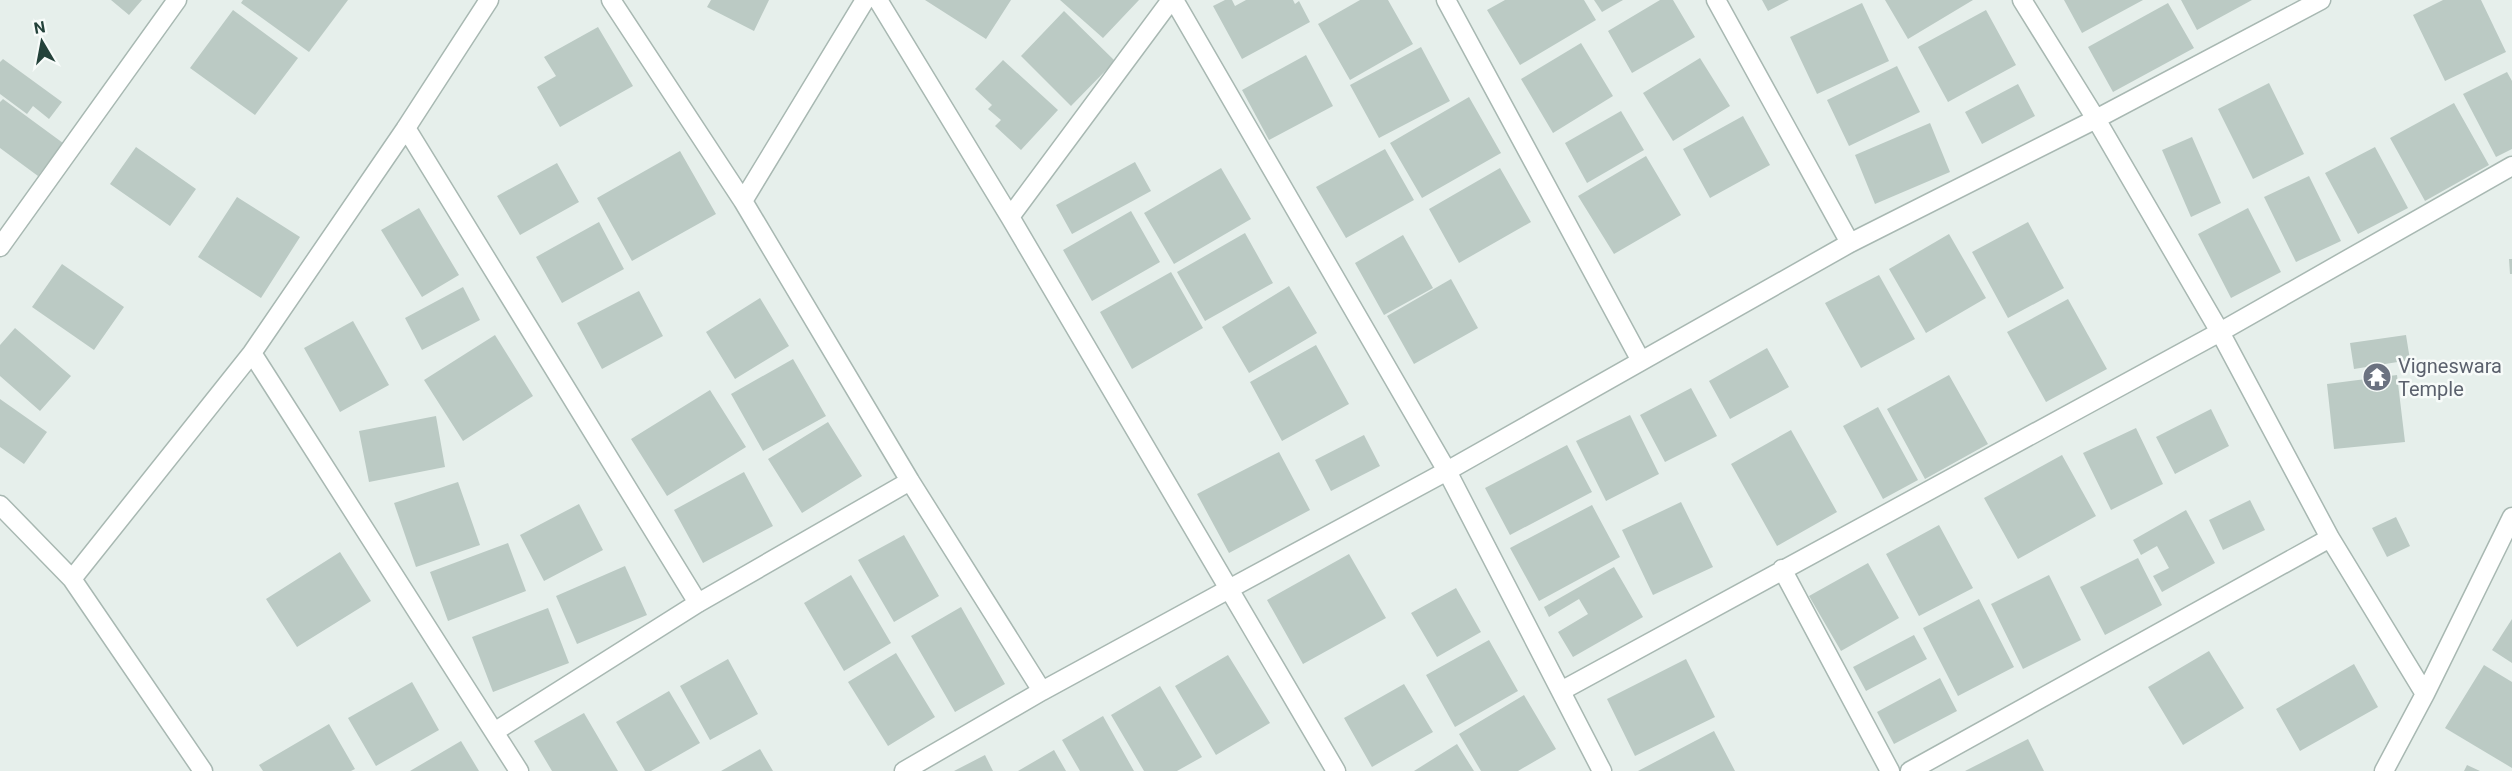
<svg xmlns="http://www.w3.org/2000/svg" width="2512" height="771" font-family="Roboto,sans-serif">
<rect width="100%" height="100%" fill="#e6efeb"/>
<path fill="#bbcac4" d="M 111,0 L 142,0 L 129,15 Z
M 243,0 L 348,0 L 309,52 L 241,3 Z
M 711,0 L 769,0 L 754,31 L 707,7 Z
M 925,0 L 1011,0 L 986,39 Z
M 1060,0 L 1139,0 L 1103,38 Z
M 1225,0 L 1232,0 L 1235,6 L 1246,0 L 1293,0 L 1295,4 L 1299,1 L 1310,22 L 1242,59 L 1213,6 Z
M 1360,0 L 1388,0 L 1413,44 L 1350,80 L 1318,24 Z
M 1505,0 L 1584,0 L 1596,20 L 1520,65 L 1487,10 Z
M 1594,0 L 1623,0 L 1602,12 Z
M 1660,0 L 1673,0 L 1695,37 L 1632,73 L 1608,31 Z
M 1762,0 L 1789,0 L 1768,11 Z
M 1885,0 L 1973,0 L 1908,39 Z
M 2064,0 L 2143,0 L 2082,33 Z
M 2181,0 L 2252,0 L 2197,30 Z
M 2443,0 L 2481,0 L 2506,52 L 2445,81 L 2413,15 Z
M 1862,3 L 1889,61 L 1817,94 L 1790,37 Z
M 2168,3 L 2194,48 L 2113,92 L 2088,47 Z
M 233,10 L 298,58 L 255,115 L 190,68 Z
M 1986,10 L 2016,65 L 1948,102 L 1918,47 Z
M 1064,11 L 1115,61 L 1071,106 L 1021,56 Z
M 598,27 L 633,86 L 560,127 L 537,87 L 556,76 L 544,57 Z
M 1581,43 L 1613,96 L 1553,133 L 1521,79 Z
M 1421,47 L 1450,101 L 1379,138 L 1350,85 Z
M 1306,55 L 1333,106 L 1269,140 L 1242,90 Z
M 1700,58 L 1730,106 L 1673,141 L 1643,93 Z
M 3,59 L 62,102 L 49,119 L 33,106 L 27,114 L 0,94 L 0,62 Z
M 1003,60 L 1058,110 L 1021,150 L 995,126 L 1001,120 L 988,109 L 992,105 L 975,89 Z
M 1897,66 L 1920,112 L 1849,146 L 1827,100 Z
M 2507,72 L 2512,81 L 2512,149 L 2496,157 L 2463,94 Z
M 2269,83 L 2304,154 L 2253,179 L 2218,109 Z
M 2018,84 L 2035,116 L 1982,144 L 1965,112 Z
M 1469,97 L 1501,153 L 1422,198 L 1390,143 Z
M 3,99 L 63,143 L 38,176 L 0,148 L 0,102 Z
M 2454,103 L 2489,165 L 2425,201 L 2390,138 Z
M 1621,111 L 1644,150 L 1587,183 L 1565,143 Z
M 1743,116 L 1770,165 L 1710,198 L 1683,149 Z
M 1930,123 L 1950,172 L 1875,204 L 1855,155 Z
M 2192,137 L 2221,203 L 2191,217 L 2162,150 Z
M 136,147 L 196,189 L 170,226 L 110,184 Z
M 2375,147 L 2408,208 L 2358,234 L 2325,173 Z
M 1385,149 L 1414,200 L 1346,238 L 1316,187 Z
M 680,151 L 716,214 L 632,261 L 597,198 Z
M 1646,156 L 1681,215 L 1614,254 L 1578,196 Z
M 1135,162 L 1151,191 L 1072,234 L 1056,205 Z
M 557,163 L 579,202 L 520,235 L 497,196 Z
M 1221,168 L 1251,219 L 1174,264 L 1144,213 Z
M 1500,168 L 1531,222 L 1459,263 L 1429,209 Z
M 2309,176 L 2341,241 L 2296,262 L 2264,197 Z
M 237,197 L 300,237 L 261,298 L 198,257 Z
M 419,208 L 459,275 L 422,297 L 381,230 Z
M 2248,208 L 2281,272 L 2231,298 L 2198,234 Z
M 1131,211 L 1160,262 L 1092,301 L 1063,250 Z
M 599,222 L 624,269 L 562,303 L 536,257 Z
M 2028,222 L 2064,288 L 2008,318 L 1972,252 Z
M 1245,233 L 1273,283 L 1205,321 L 1177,272 Z
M 1949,234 L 1986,298 L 1926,333 L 1889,269 Z
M 1403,235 L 1433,288 L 1384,315 L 1355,263 Z
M 2509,259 L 2512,259 L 2512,274 L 2510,274 Z
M 62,264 L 124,307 L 94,350 L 32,307 Z
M 1171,272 L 1203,328 L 1132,369 L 1100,312 Z
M 1879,275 L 1915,339 L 1861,368 L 1825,303 Z
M 1451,279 L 1478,328 L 1414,364 L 1387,316 Z
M 1289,286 L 1317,333 L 1249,373 L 1222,327 Z
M 463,287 L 480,320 L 422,350 L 405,318 Z
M 639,291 L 663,336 L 602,369 L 577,323 Z
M 760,298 L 789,346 L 735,379 L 706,332 Z
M 2068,299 L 2107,369 L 2046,402 L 2007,332 Z
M 353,321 L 389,385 L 340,412 L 304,348 Z
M 15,328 L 71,376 L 40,411 L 0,376 L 0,345 Z
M 495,335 L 533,396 L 463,441 L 424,380 Z
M 2406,335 L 2410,360 L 2354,369 L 2350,343 Z
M 1316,345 L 1349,404 L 1282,441 L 1250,382 Z
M 1767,348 L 1789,387 L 1730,419 L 1709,381 Z
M 793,359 L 826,416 L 763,451 L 731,394 Z
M 1949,375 L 1988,444 L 1925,479 L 1887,409 Z
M 2397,375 L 2405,442 L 2334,449 L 2327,384 Z
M 1691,388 L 1717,436 L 1665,462 L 1640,415 Z
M 710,390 L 746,447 L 667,496 L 631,439 Z
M 0,399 L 47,432 L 24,464 L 0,447 Z
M 1878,407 L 1918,480 L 1883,499 L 1843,426 Z
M 2211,409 L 2229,446 L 2175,474 L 2156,437 Z
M 1630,415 L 1659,474 L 1606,501 L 1576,441 Z
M 436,416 L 445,467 L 369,482 L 359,431 Z
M 828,422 L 862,476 L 802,513 L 768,459 Z
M 2136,428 L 2163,484 L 2111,510 L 2083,453 Z
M 1791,430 L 1837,512 L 1777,546 L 1731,464 Z
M 1364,435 L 1380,466 L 1331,491 L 1315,460 Z
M 1567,445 L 1592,492 L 1510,535 L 1485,488 Z
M 1279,452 L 1310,510 L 1229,553 L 1197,494 Z
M 2062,455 L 2096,516 L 2018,559 L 1984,498 Z
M 744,472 L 773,526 L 703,563 L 674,510 Z
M 458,482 L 480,545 L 416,567 L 394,503 Z
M 2250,500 L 2265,530 L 2223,550 L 2209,520 Z
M 1681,502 L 1713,567 L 1653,595 L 1622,530 Z
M 579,504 L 603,550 L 544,581 L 520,535 Z
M 1592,505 L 1620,557 L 1539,601 L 1510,548 Z
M 2186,510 L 2215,563 L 2162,592 L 2153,576 L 2169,568 L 2157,546 L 2141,555 L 2133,540 Z
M 2396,517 L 2410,546 L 2387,557 L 2372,528 Z
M 1939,525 L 1973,588 L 1919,616 L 1886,554 Z
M 904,535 L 939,596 L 894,622 L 858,560 Z
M 508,543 L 526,591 L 448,621 L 430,572 Z
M 340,552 L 371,601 L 297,647 L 266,599 Z
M 1349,554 L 1386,618 L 1303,664 L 1267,600 Z
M 2138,558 L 2162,605 L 2105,635 L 2080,587 Z
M 1868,563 L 1899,618 L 1841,651 L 1809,596 Z
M 625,566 L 647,615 L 577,644 L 556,596 Z
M 1614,567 L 1643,617 L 1573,657 L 1558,632 L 1588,614 L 1579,599 L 1549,617 L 1544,607 Z
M 851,575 L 891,643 L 844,671 L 804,603 Z
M 2049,575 L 2081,640 L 2023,669 L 1991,604 Z
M 1456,588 L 1481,632 L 1437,657 L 1411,613 Z
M 1979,599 L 2014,667 L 1958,696 L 1923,628 Z
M 961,607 L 1005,684 L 955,712 L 911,636 Z
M 548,608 L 569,663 L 493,692 L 472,637 Z
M 2512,619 L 2512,663 L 2492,650 Z
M 1914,635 L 1927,659 L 1866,691 L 1853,667 Z
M 1489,640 L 1518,691 L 1455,727 L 1426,675 Z
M 2209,651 L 2244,708 L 2183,745 L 2148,687 Z
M 896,653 L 935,717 L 888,746 L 848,682 Z
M 1228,655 L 1270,723 L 1216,755 L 1175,686 Z
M 728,659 L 758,714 L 710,740 L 680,686 Z
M 1686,659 L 1715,717 L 1635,756 L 1607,699 Z
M 2354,664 L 2378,707 L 2300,751 L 2276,709 Z
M 2484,665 L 2512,682 L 2512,768 L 2445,728 Z
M 1940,678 L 1957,711 L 1894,744 L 1877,712 Z
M 412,682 L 439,730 L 376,766 L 348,718 Z
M 1404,684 L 1433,732 L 1372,767 L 1344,718 Z
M 1160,686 L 1202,757 L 1177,771 L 1144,771 L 1111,715 Z
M 669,691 L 700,743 L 651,771 L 645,771 L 616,722 Z
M 1524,695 L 1556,749 L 1518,771 L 1481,771 L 1459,734 Z
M 584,713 L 618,771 L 552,771 L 534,741 Z
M 1103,716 L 1134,771 L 1080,771 L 1062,740 Z
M 329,724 L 355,769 L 351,771 L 263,771 L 259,765 Z
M 1714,731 L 1735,771 L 1638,771 Z
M 2028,739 L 2044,771 L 1965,771 Z
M 461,741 L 479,771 L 410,771 Z
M 1457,744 L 1474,771 L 1414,771 Z
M 760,749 L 773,771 L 721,771 Z
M 1054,750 L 1066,771 L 1018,771 Z
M 985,755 L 993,771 L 954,771 Z
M 2467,765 L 2480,771 L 2464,771 Z"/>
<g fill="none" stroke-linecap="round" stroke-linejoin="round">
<g stroke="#a8b8b2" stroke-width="21">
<path id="minor" d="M 611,0 L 743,201 L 865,0
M 878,0 L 1010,217 L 1229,589 L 1447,471 L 1850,243 L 2096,119 L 2321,0
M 1174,0 L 1447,471 L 1602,771
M 1446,0 L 1641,361
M 1716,0 L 1850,243
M 2022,0 L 2096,119 L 2220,332 L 2330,538 L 2425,694
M 406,128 L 698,603
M 743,201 L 910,481 L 1042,691
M 1010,217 L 1171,0
M 0,247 L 177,0
M 252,353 L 519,771
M 0,505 L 72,579 L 203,771
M 1782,569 L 1890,771
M 72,579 L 252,353 L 406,128 L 489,0
M 1561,691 L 2220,332 L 2512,166
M 494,732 L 698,603 L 910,481
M 904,771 L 1042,691 L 1229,589 L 1336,771
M 1910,771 L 2330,538
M 2384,771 L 2425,694 L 2512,517"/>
</g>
<use href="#minor" stroke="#fff" stroke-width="18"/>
</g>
<defs>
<g id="temple-disc" transform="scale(1.5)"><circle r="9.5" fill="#6b7280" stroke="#f7fbf9"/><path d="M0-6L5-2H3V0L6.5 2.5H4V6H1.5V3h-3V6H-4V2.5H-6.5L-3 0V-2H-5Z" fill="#fff"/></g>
</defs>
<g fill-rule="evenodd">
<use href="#temple-disc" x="2377" y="377"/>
</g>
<g text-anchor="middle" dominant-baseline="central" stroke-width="5" stroke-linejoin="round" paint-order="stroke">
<g font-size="20" fill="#5b616d" stroke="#f7fbf9" text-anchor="start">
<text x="2398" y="366">Vigneswara<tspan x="2398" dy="23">Temple</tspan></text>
</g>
</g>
<g transform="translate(42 42) rotate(350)" stroke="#f7fbf9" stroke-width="4.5" paint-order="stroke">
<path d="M0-4.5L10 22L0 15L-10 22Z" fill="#24423a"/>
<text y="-9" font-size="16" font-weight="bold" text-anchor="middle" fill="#24423a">N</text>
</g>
</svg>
